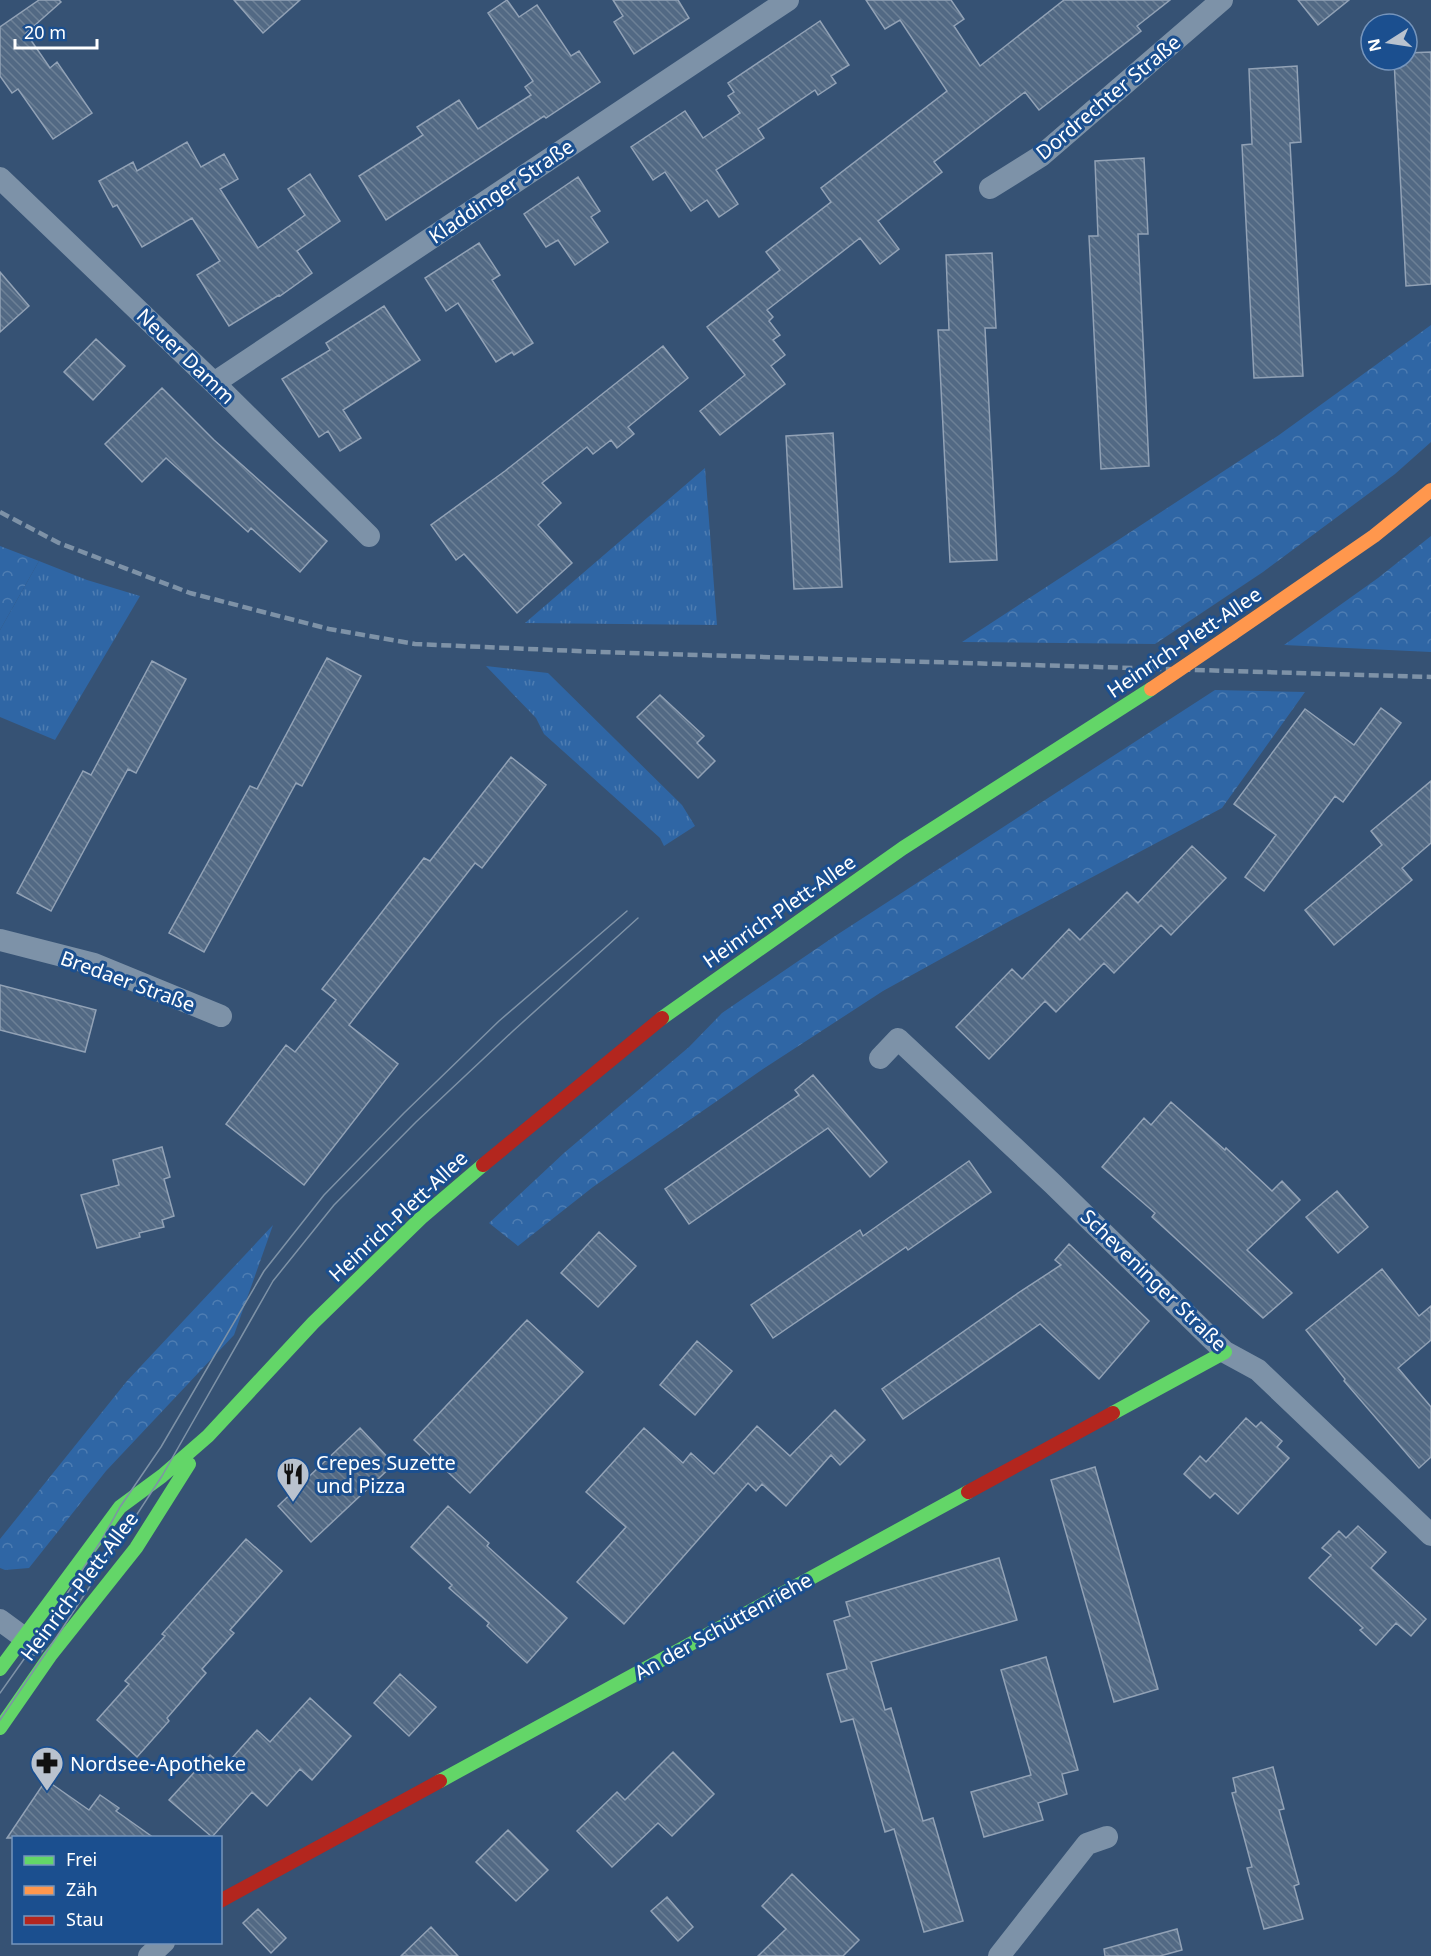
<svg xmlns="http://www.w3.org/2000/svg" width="1431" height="1956" font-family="'Noto Sans',sans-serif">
<defs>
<pattern id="grass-tufts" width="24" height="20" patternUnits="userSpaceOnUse" patternTransform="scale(1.5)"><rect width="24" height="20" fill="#2f66a5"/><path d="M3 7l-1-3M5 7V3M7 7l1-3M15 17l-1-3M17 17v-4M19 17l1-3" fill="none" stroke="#4e7db2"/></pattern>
<pattern id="forest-crowns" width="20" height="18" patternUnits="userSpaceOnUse" patternTransform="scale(1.5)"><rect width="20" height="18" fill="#2f66a5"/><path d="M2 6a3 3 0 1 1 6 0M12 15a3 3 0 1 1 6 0" fill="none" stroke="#4e7db2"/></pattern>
<pattern id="building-back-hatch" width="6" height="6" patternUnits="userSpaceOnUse" patternTransform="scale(1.5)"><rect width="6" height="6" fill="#526984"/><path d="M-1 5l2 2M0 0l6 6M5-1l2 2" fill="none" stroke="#6c8096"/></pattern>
</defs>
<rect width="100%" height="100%" fill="#365274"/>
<path fill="url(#grass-tufts)" d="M 705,468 L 717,625 L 525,623 Z
M 39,561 L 87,580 L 140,596 L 55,740 L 0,717 L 0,630 Z
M 486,666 L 548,673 L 682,805 L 695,826 L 664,846 L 660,838 L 544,734 L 536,718 Z"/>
<path fill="url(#forest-crowns)" d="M 1431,325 L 1431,442 L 1395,474 L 1263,572 L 1155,644 L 962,642 L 1279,435 Z
M 1431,536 L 1431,652 L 1284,645 L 1378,578 Z
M 0,546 L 39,561 L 0,630 Z
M 1215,690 L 1305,692 L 1222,808 L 1006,923 L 883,991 L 763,1069 L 593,1187 L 518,1246 L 489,1223 L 564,1153 L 689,1047 L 722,1013 L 832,938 Z
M 273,1225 L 234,1335 L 106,1471 L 29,1568 L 5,1570 L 0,1568 L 0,1539 L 127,1381 Z"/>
<path fill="url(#building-back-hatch)" stroke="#92a2b6" stroke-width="1.5" d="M 39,0 L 59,0 L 61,2 L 26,33 L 50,68 L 57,62 L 92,113 L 53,139 L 18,89 L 12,93 L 0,76 L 0,27 Z
M 234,0 L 300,0 L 263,33 Z
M 507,0 L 519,17 L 537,5 L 571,56 L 579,51 L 600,82 L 546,118 L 544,116 L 386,220 L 359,176 L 423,135 L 417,127 L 459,100 L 478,129 L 531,95 L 525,87 L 533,81 L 488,13 Z
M 613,0 L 678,0 L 689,18 L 634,54 L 614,22 L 623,16 Z
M 866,0 L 951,0 L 964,19 L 954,26 L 980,66 L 1064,0 L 1170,0 L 1137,26 L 1141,31 L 1039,110 L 1025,92 L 934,162 L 942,172 L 878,221 L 899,249 L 880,264 L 860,238 L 767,310 L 773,317 L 769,321 L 780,335 L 773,340 L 785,355 L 771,366 L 785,384 L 720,435 L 700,411 L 745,375 L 707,327 L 780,270 L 766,252 L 831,202 L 821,188 L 947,91 L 900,20 L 885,29 Z
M 1298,0 L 1349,0 L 1318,25 Z
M 820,21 L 849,65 L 831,76 L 836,83 L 818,95 L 815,90 L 758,129 L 764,138 L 716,170 L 738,204 L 719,217 L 707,200 L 691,211 L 665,172 L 653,180 L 631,147 L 685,111 L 703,138 L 740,113 L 728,96 L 734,92 L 728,83 Z
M 1431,52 L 1431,284 L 1406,286 L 1394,60 L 1407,60 L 1407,53 Z
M 1297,66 L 1301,142 L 1290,143 L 1303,376 L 1254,378 L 1242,145 L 1252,144 L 1249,69 Z
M 187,142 L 201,167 L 224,154 L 238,179 L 220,189 L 258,248 L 305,215 L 288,189 L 310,174 L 340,221 L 297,251 L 312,273 L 280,296 L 279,295 L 229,326 L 197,275 L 220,261 L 192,218 L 142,247 L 117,205 L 113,207 L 99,181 L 133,162 L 137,171 Z
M 1144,158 L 1148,234 L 1138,234 L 1149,466 L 1101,469 L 1089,236 L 1098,236 L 1095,161 Z
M 578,177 L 600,211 L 591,217 L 608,242 L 575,265 L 558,240 L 546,247 L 524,214 Z
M 479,243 L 500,275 L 492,280 L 533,343 L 514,355 L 512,352 L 496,362 L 458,303 L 446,311 L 425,278 Z
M 992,253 L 996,328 L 985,328 L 997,560 L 950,562 L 938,330 L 949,330 L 946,255 Z
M 0,272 L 29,306 L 0,332 Z
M 384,306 L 420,360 L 343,410 L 361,438 L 340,451 L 328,431 L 319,437 L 282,379 L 330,350 L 326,343 Z
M 96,339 L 125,366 L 93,400 L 64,372 Z
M 663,346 L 688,378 L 628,427 L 634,434 L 617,448 L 611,440 L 593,454 L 587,447 L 542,483 L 561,503 L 538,525 L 572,563 L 517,613 L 464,554 L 456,560 L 431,525 L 505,471 Z
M 162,388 L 214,440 L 327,541 L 300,572 L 251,528 L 248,532 L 166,458 L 142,482 L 105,444 Z
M 833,433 L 842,587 L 794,589 L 786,436 Z
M 327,658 L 361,676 L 302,786 L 296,783 L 204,952 L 169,933 L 250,786 L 257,789 Z
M 152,661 L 186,679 L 136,773 L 128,769 L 51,911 L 17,893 L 83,771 L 91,775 Z
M 660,695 L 704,736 L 697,743 L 715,761 L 698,778 L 637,717 Z
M 1381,708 L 1401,723 L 1343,802 L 1335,796 L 1264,891 L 1245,877 L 1276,835 L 1234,804 L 1305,709 L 1354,745 Z
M 511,757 L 546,785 L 482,868 L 475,863 L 349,1025 L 398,1064 L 304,1185 L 226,1124 L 286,1045 L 295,1052 L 336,1000 L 322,989 L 424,858 L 430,861 Z
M 1431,781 L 1431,843 L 1402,868 L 1412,880 L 1334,945 L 1305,910 L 1382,845 L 1371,831 Z
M 1192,846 L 1226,878 L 1171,935 L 1161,925 L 1114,973 L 1104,963 L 1056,1012 L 1045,1001 L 989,1059 L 956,1027 L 1012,969 L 1022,979 L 1069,929 L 1080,940 L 1127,892 L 1138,903 Z
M 0,985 L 96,1010 L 85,1052 L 0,1030 Z
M 813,1075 L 887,1162 L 870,1177 L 828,1128 L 689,1224 L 665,1189 L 799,1095 L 795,1090 Z
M 1171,1102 L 1225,1150 L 1226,1148 L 1272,1191 L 1282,1181 L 1300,1200 L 1247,1250 L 1292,1293 L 1263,1318 L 1152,1217 L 1155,1213 L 1102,1167 L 1144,1118 L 1151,1125 Z
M 162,1147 L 170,1177 L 164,1179 L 174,1216 L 162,1220 L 164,1227 L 139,1233 L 140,1237 L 97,1248 L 81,1195 L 119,1185 L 113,1160 Z
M 969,1161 L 991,1192 L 908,1250 L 906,1247 L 773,1338 L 751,1305 L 860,1230 L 863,1236 Z
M 1337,1191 L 1368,1227 L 1338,1253 L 1306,1217 Z
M 599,1232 L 636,1266 L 598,1307 L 561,1273 Z
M 1069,1244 L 1149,1321 L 1099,1379 L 1040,1324 L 903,1419 L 882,1389 L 1021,1291 L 1061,1265 L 1055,1260 Z
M 1382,1269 L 1419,1316 L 1431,1306 L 1431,1340 L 1398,1368 L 1431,1407 L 1431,1457 L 1419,1468 L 1344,1381 L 1345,1379 L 1306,1330 Z
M 527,1320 L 583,1372 L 470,1493 L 414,1440 Z
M 697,1341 L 732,1371 L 695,1415 L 660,1385 Z
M 835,1410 L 865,1440 L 840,1465 L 831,1455 L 786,1506 L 762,1484 L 756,1491 L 748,1483 L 624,1624 L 577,1582 L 626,1527 L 586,1492 L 644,1428 L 683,1463 L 691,1453 L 714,1474 L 757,1426 L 790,1456 Z
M 1246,1418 L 1256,1427 L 1261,1422 L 1282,1441 L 1277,1447 L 1289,1458 L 1238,1514 L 1215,1493 L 1210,1498 L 1184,1474 L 1200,1456 L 1206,1462 Z
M 360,1428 L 394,1464 L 311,1542 L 278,1506 Z
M 1095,1467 L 1158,1689 L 1114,1702 L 1051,1480 Z
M 448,1506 L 489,1543 L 487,1546 L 567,1618 L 527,1663 L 487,1626 L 489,1623 L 449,1588 L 452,1585 L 411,1547 Z
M 1358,1526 L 1386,1552 L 1371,1568 L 1426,1619 L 1411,1636 L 1396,1623 L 1376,1645 L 1360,1630 L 1363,1628 L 1309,1578 L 1331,1555 L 1322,1548 L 1339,1531 L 1346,1538 Z
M 246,1539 L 282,1571 L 230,1630 L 234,1633 L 202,1669 L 206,1673 L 167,1718 L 169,1721 L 137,1757 L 97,1720 L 129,1684 L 125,1681 L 165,1636 L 162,1634 Z
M 999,1558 L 1017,1620 L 871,1662 L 885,1710 L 891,1708 L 923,1821 L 933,1818 L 963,1921 L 924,1932 L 894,1829 L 885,1832 L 853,1719 L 841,1722 L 827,1674 L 847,1669 L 834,1621 L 850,1616 L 846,1602 Z
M 1046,1657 L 1078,1770 L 1062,1774 L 1067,1794 L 1038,1803 L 1043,1820 L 984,1837 L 971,1792 L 1031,1775 L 1001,1670 Z
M 400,1674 L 436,1707 L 409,1736 L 374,1703 Z
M 310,1698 L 351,1736 L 312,1780 L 300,1769 L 267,1806 L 252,1792 L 212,1837 L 169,1800 L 210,1755 L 224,1767 L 257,1730 L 270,1742 Z
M 673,1752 L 714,1794 L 672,1836 L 658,1823 L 612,1867 L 577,1831 L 617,1792 L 625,1800 Z
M 1273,1767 L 1284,1809 L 1279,1810 L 1299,1884 L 1294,1886 L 1303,1919 L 1264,1929 L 1247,1868 L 1252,1867 L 1232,1793 L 1236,1792 L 1233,1778 Z
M 46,1780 L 89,1810 L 100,1795 L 119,1808 L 116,1811 L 154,1838 L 7,1838 Z
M 508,1830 L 548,1870 L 516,1901 L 476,1862 Z
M 792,1874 L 859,1940 L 843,1956 L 758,1956 L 786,1929 L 762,1906 Z
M 667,1897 L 693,1927 L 678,1941 L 651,1911 Z
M 258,1909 L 286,1938 L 271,1953 L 243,1923 Z
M 431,1927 L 458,1956 L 401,1956 Z
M 1177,1929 L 1182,1950 L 1160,1956 L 1105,1956 L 1104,1949 Z"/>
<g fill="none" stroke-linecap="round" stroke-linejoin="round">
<path stroke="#7d92a8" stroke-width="22" d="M 0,178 L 214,383 L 369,536
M 990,188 L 1041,156 L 1222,0
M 214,383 L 788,0
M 0,940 L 94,964 L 221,1016
M 880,1058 L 898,1039 L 1053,1184 L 1225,1352 L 1258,1370 L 1431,1535
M 0,1620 L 34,1645
M 149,1956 L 164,1942
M 999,1956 L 1087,1844 L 1107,1837"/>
<path stroke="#63d668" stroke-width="14" d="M 662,1018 L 903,848 L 1151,689
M 1113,1413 L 1225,1352
M 0,1669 L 120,1507 L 162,1476 L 208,1436 L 313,1323 L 421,1218 L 483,1165
M 0,1728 L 50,1656 L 136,1548 L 189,1464
M 440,1781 L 968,1492"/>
<path stroke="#ff974d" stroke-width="14" d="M 1232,634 L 1374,536 L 1431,490"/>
<path stroke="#b3261e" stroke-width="14" d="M 483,1165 L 662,1018
M 968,1492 L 1113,1413
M 220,1901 L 440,1781"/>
<path stroke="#7e92a7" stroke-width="1.5" d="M 0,1693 L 34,1645 L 101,1541 L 120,1507 L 161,1447 L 264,1271 L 324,1195 L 404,1113 L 499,1021 L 627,911
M 0,1720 L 60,1632 L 162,1476 L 273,1281 L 334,1205 L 416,1122 L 513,1031 L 638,918"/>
<path stroke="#7e92a7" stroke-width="4.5" stroke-dasharray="10 4.5" stroke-linecap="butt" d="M 0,512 L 59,543 L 190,593 L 329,629 L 415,644 L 599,652 L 1431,677"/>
<path stroke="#ff974d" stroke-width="14" d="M 1151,689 L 1232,634"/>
</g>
<defs>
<g id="restaurant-pin" transform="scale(1.725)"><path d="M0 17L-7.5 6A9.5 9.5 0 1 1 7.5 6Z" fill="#b9c2ce" stroke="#1b4f8f"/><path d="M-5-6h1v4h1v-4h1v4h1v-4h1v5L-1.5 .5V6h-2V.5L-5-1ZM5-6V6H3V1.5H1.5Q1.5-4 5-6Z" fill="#111"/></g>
<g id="pharmacy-pin" transform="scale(1.725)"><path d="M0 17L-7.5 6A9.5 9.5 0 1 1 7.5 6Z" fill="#b9c2ce" stroke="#1b4f8f"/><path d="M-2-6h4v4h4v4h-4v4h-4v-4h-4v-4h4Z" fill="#111"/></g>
</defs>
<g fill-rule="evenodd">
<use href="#restaurant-pin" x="293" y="1474"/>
<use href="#pharmacy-pin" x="47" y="1763"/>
</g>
<g text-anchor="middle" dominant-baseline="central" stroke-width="6" stroke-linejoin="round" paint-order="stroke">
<g font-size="20" fill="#fff" stroke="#1b4f8f">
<text transform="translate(1108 97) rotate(-40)">Dordrechter Straße</text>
<text transform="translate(501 191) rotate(-34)">Kladdinger Straße</text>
<text transform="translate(186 356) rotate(44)">Neuer Damm</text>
<text transform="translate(1184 642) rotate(-34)">Heinrich-Plett-Allee</text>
<text transform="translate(779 911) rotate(-35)">Heinrich-Plett-Allee</text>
<text transform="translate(128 981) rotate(20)">Bredaer Straße</text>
<text transform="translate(398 1216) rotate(-43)">Heinrich-Plett-Allee</text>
<text transform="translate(1154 1280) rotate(44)">Scheveninger Straße</text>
<text transform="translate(79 1586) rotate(-53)">Heinrich-Plett-Allee</text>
<text transform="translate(723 1626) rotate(-29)">An der Schüttenriehe</text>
</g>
<g font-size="20" fill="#fff" stroke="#1b4f8f" text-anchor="start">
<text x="316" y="1462">Crepes Suzette<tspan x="316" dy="23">und Pizza</tspan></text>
<text x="70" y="1763">Nordsee-Apotheke</text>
</g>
</g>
<rect x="12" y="1836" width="210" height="108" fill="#1b4f8f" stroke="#7695bc" stroke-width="1.5"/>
<rect x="24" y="1856" width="30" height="9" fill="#63d668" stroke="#7695bc" stroke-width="1.5"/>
<text x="66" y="1866" font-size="18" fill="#ffffff">Frei</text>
<rect x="24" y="1886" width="30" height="9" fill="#ff974d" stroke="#7695bc" stroke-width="1.5"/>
<text x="66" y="1896" font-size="18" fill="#ffffff">Zäh</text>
<rect x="24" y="1916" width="30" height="9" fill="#b3261e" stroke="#7695bc" stroke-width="1.5"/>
<text x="66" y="1926" font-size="18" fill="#ffffff">Stau</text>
<g transform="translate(1389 42) rotate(258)"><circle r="28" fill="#1b4f8f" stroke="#7695bc" stroke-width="1.5"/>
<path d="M0-4.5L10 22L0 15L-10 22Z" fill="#b9c2ce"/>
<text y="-9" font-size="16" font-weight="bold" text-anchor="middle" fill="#ffffff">N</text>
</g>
<path d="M15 39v9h82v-9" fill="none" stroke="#ffffff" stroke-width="3"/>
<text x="24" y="39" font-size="18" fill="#ffffff" stroke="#1b4f8f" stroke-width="4.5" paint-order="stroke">20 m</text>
</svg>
